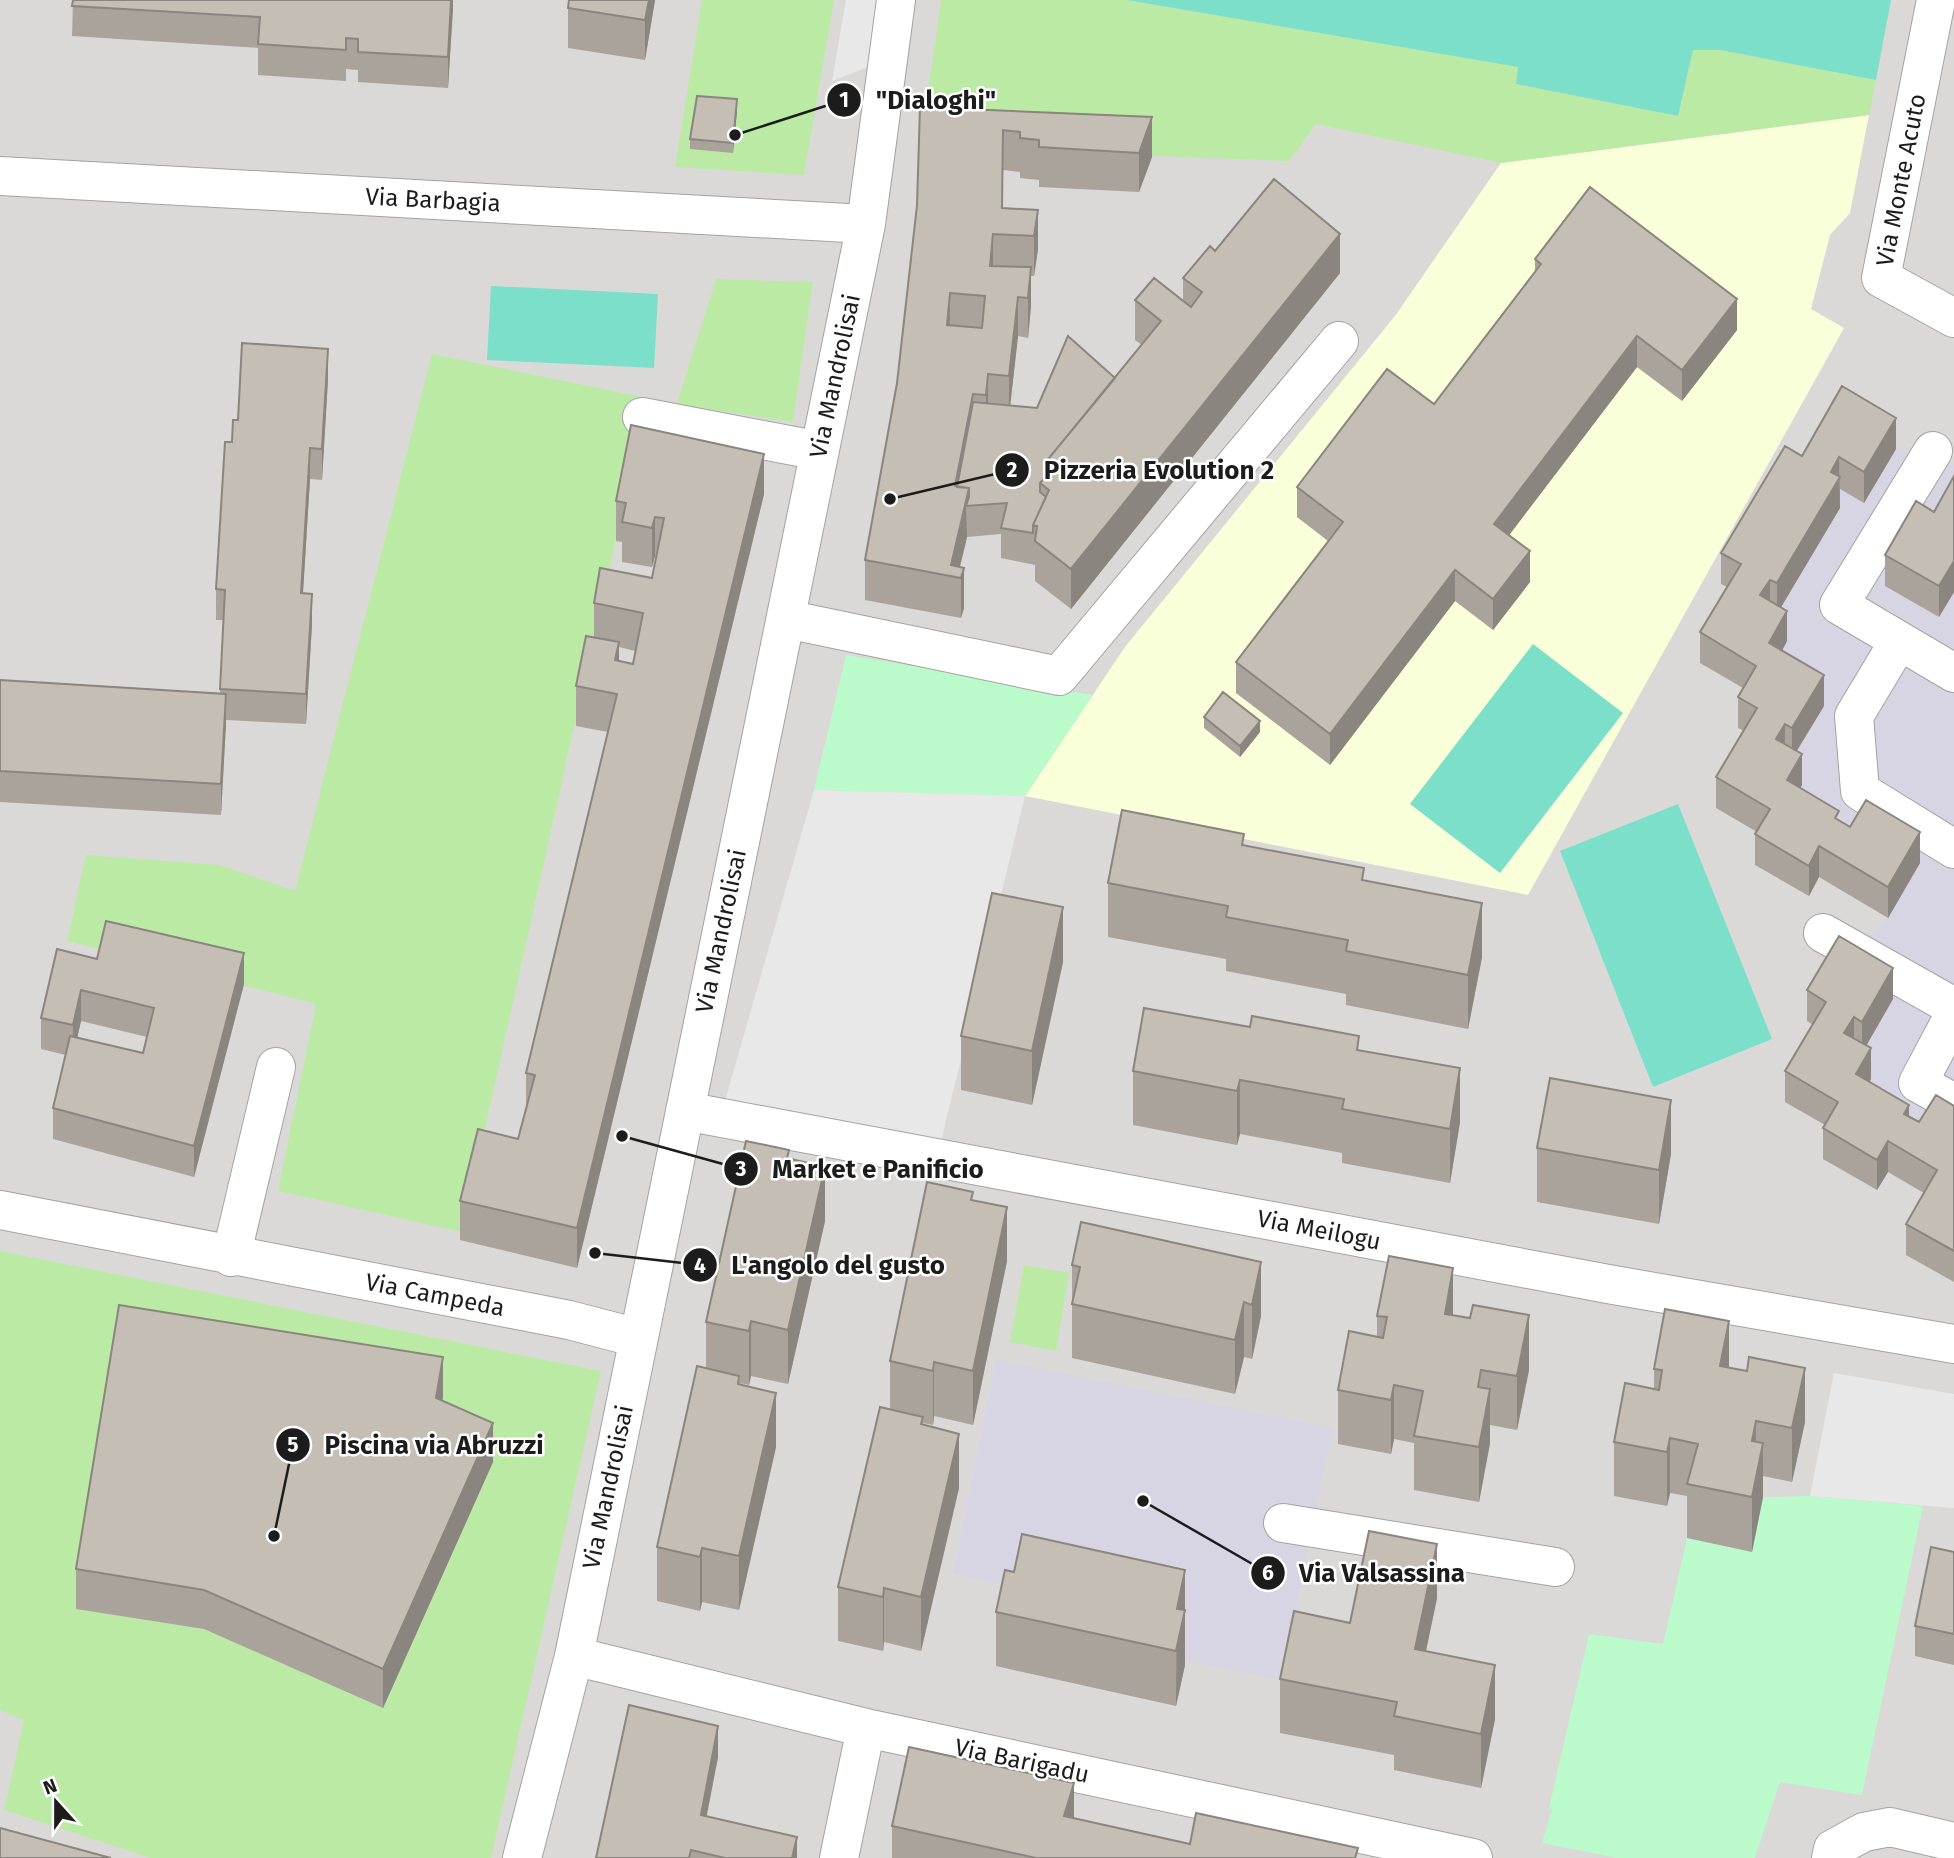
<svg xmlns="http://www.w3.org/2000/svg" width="1954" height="1858" font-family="'Fira Sans',sans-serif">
<rect width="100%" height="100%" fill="#edebe1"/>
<path fill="#dad9d8" d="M 0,0 L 1954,0 L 1954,1858 L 0,1858 Z"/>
<path fill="#f9ffd8" d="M 1869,115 L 1850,213 L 1830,235 L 1811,309 L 1844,328 L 1528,895 L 1025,796 L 1125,647 L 1395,316 L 1501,163 Z"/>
<path fill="#bbeaa4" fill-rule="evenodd" d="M 702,0 L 834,0 L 804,175 L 675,167 Z
M 941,0 L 1127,0 L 1519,67 L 1516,84 L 1678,116 L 1693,50 L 1720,50 L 1876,80 L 1869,115 L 1501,163 L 1316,124 L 1289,161 L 920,147 Z
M 716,279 L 813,282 L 793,422 L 677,404 Z
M 432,354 L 647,398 L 462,1232 L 278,1191 L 316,1004 L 67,941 L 86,855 L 220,865 L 295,891 Z
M 0,1251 L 601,1371 L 491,1858 L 151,1858 L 4,1810 L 24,1721 L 0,1710 ZM 442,1396 L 383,1708 L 204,1629 L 76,1609 Z
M 1024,1265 L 1069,1273 L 1056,1351 L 1010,1342 Z"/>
<path fill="#bbfacb" d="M 846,655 L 1093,695 L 1025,796 L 814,790 Z
M 1810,1496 L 1923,1506 L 1862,1795 L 1780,1782 L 1755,1858 L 1618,1858 L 1542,1843 L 1552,1809 L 1549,1808 L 1589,1634 L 1663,1644 L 1687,1538 L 1752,1551 L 1763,1497 Z"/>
<path fill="#7cdfc9" d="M 1127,0 L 1891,0 L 1876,80 L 1720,50 L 1693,50 L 1678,116 L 1516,84 L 1518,67 Z
M 491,286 L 658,294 L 654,368 L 487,360 Z
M 1533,644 L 1623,713 L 1500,873 L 1410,804 Z
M 1678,804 L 1772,1039 L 1653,1087 L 1560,851 Z"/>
<path fill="#e8e8e8" d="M 846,0 L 877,0 L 868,67 L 832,81 Z
M 814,790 L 1025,796 L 941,1141 L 789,1110 L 725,1101 Z
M 1834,1373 L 1954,1394 L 1954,1508 L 1810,1496 Z"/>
<path fill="#d7d5e3" d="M 1896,449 L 1954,465 L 1954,507 L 1939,617 L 1954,592 L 1954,1115 L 1919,1153 L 1856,1105 L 1839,967 L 1888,918 L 1920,863 L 1850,858 L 1787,811 L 1769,674 L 1777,614 L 1839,508 L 1839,488 Z
M 996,1360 L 1333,1428 L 1282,1680 L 1180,1659 L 1187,1620 L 953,1574 Z"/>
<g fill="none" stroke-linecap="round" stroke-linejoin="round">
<g stroke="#a3a3a3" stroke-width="40">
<path id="street" d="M 1936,0 L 1881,278 L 1954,318
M 0,176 L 866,224
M 642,417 L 820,451
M 1933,451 L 1839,605 L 1954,673
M 786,619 L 1059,676 L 1339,341
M 1899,641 L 1854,716 L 1860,791 L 1954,849
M 1823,933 L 1954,1007
M 1954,1015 L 1918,1083 L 1954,1103
M 685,1111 L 1608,1284 L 1954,1344
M 0,1210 L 569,1320 L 638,1338
M 231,1257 L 276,1067
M 1283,1523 L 1555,1567
M 574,1656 L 866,1728 L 1473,1858
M 522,1858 L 574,1656 L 866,224 L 896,0
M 839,1858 L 866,1728
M 1831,1858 L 1833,1849 L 1864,1832 L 1890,1827 L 1954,1842"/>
</g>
<use href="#street" stroke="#fff" stroke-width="38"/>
</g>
<path fill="#a9a39b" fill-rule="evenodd" d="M 73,0 L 453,0 L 448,88 L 358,82 L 358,70 L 346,69 L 346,81 L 258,75 L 258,48 L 72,36 Z
M 569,0 L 655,0 L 645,60 L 568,48 L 568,8 Z
M 920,107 L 1152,117 L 1152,157 L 1139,192 L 1039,187 L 1039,180 L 1020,178 L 1020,172 L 1003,170 L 1002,208 L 1038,210 L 1038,249 L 1034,276 L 1031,276 L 1031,306 L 1028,338 L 1018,336 L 1010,406 L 1037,408 L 1115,378 L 1142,345 L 1135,340 L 1135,300 L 1183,301 L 1183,278 L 1215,251 L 1340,273 L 1071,609 L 1035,581 L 1035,565 L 1001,558 L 1001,534 L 967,537 L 960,567 L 964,608 L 961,618 L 865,600 L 865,560 L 897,383 L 917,205 Z
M 737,110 L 733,153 L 690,149 L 690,139 Z
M 1535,259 L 1737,330 L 1682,401 L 1637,367 L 1509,535 L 1530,582 L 1493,630 L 1455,601 L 1330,765 L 1236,693 L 1236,662 L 1328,541 L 1297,517 L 1297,487 L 1434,404 L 1535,272 Z
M 328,379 L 322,480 L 310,479 L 303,593 L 312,624 L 306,724 L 226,720 L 221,815 L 0,802 L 0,680 L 220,693 L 223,620 L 216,620 L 216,589 L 232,442 L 238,420 Z
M 1896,449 L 1864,503 L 1840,489 L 1840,508 L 1781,607 L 1787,641 L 1782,651 L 1824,706 L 1797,751 L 1802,785 L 1800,788 L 1839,820 L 1920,863 L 1888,918 L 1819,877 L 1809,896 L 1755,865 L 1755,834 L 1757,832 L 1716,808 L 1716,777 L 1744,731 L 1738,728 L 1738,697 L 1743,688 L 1700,663 L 1700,632 L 1727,587 L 1721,584 L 1721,553 L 1802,456 Z
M 1954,476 L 1954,592 L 1939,617 L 1885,586 L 1885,555 L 1934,512 Z
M 764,494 L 577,1268 L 460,1240 L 460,1201 L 518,1139 L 526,1110 L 526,1073 L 608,732 L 576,726 L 576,686 L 594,638 L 594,603 L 652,578 L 657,557 L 655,556 L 652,567 L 622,562 L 622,542 L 616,541 L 616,501 ZM 619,647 L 635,651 L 633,664 L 619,661 Z
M 1204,717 L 1260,732 L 1240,757 L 1204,728 Z
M 1244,845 L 1364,880 L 1482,957 L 1468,1029 L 1346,1005 L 1346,994 L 1226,971 L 1226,959 L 1108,937 L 1108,883 Z
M 97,959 L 244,984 L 194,1177 L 53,1139 L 53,1108 L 66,1055 L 41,1049 L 41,1018 ZM 81,1021 L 147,1037 L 143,1053 L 77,1038 Z
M 1063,962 L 1032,1105 L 961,1090 L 961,1036 Z
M 1807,990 L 1893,999 L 1866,1046 L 1871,1079 L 1869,1082 L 1909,1116 L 1919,1122 L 1954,1106 L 1954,1282 L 1906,1255 L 1906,1224 L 1924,1193 L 1888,1172 L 1877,1190 L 1823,1159 L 1823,1128 L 1825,1125 L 1785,1102 L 1785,1071 L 1813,1025 L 1807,1021 Z
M 1359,1050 L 1460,1122 L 1450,1183 L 1342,1163 L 1342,1153 L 1240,1134 L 1237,1145 L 1133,1125 L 1133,1071 Z
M 1537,1148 L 1671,1154 L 1659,1224 L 1537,1202 Z
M 789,1159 L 825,1221 L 788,1384 L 751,1376 L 749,1385 L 739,1383 L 776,1447 L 739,1610 L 702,1602 L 700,1611 L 657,1601 L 657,1547 L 706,1368 L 706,1322 Z
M 973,1200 L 1007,1261 L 973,1425 L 934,1416 L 933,1425 L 923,1423 L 923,1425 L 959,1488 L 921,1651 L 884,1642 L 883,1651 L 838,1641 L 838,1587 L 890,1409 L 890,1361 Z
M 1261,1262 L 1261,1316 L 1252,1359 L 1244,1357 L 1235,1394 L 1072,1358 L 1072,1265 Z
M 1453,1315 L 1529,1370 L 1517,1430 L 1490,1425 L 1490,1443 L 1479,1502 L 1414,1490 L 1414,1443 L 1394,1439 L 1391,1454 L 1338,1444 L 1338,1390 L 1377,1336 L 1377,1316 Z
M 1729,1368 L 1805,1422 L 1792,1482 L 1763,1476 L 1763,1497 L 1752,1552 L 1687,1538 L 1687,1496 L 1670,1493 L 1667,1506 L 1614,1496 L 1614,1442 L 1654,1389 L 1654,1369 Z
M 443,1397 L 442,1400 L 493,1462 L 383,1708 L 204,1629 L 76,1609 L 76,1569 Z
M 1954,1552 L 1954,1665 L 1915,1656 L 1915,1626 Z
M 1437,1598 L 1426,1651 L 1495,1719 L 1481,1788 L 1394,1770 L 1394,1755 L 1280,1733 L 1280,1679 L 1350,1623 Z
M 996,1612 L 1185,1624 L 1185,1665 L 1176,1706 L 996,1666 Z
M 718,1757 L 706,1816 L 797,1858 L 596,1858 Z
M 1074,1818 L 1190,1844 L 1358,1858 L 892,1858 L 892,1826 Z"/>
<path fill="#8a857e" d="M 451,0 L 453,0 L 453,10 L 448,88 L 448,57 Z
M 649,0 L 655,0 L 645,60 L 645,20 Z
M 737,99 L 737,110 L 733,153 L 733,143 Z
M 1152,117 L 1152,157 L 1139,192 L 1139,153 Z
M 1038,210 L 1038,249 L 1034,276 L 1034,236 Z
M 993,234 L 993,274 L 990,266 Z
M 1340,234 L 1340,273 L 1071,609 L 1071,569 Z
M 1031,267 L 1031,306 L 1028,338 L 1028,298 Z
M 950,293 L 950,333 L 947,325 Z
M 1018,297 L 1018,336 L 1009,416 L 1009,376 Z
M 1737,299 L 1737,330 L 1682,401 L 1682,370 Z
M 1637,336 L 1637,367 L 1494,555 L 1494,524 Z
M 328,349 L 328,379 L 322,480 L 322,449 Z
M 988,374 L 988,413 L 986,434 L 986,395 Z
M 973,394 L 973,433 L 955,495 L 955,486 Z
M 1896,418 L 1896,449 L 1864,503 L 1864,472 Z
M 310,448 L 310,479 L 301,624 L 301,593 Z
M 764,454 L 764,494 L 577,1268 L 577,1228 Z
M 1839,457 L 1840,508 L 1777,614 L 1777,583 Z
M 969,488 L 969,506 L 966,506 L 967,537 L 957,578 L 951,565 Z
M 655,517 L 655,556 L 652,567 L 652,528 Z
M 1530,551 L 1530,582 L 1493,630 L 1493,599 Z
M 1954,561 L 1954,592 L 1939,617 L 1939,586 Z
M 964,568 L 964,608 L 961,618 L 961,578 Z
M 1455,570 L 1455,601 L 1330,765 L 1330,734 Z
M 1770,580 L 1770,610 L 1760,595 Z
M 312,594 L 312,624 L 306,724 L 306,694 Z
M 1787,611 L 1787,641 L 1769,674 L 1769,643 Z
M 619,642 L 619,682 L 615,660 Z
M 1824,675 L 1824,706 L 1792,758 L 1792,728 Z
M 226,694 L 226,724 L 221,815 L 221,784 Z
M 1260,721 L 1260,732 L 1240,757 L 1240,746 Z
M 1785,724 L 1785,754 L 1776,739 Z
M 1802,754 L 1802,785 L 1787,811 L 1787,780 Z
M 1920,832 L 1920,863 L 1888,918 L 1888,887 Z
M 1819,846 L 1819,877 L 1809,896 L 1809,866 Z
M 1482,903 L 1482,957 L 1468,1029 L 1468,975 Z
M 1063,907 L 1063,962 L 1032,1105 L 1032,1051 Z
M 244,953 L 244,984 L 194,1177 L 194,1146 Z
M 1893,968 L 1893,999 L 1862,1053 L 1862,1022 Z
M 81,990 L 81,1021 L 73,1056 L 73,1025 Z
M 1854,1017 L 1854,1048 L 1844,1033 Z
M 1871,1048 L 1871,1079 L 1856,1105 L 1856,1074 Z
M 1460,1068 L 1460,1122 L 1450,1183 L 1450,1129 Z
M 1240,1080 L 1240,1134 L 1237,1145 L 1237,1091 Z
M 1671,1100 L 1671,1154 L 1659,1224 L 1659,1170 Z
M 1909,1105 L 1909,1135 L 1904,1114 Z
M 1888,1141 L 1888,1172 L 1877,1190 L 1877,1160 Z
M 825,1167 L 825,1221 L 788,1384 L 788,1330 Z
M 1007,1207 L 1007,1261 L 973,1425 L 973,1371 Z
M 1261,1262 L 1261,1316 L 1252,1359 L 1252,1305 Z
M 1453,1268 L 1453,1322 L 1445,1314 Z
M 1244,1302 L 1244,1357 L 1235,1394 L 1235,1340 Z
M 1529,1315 L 1529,1370 L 1517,1430 L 1517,1376 Z
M 751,1321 L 751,1376 L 749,1385 L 749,1331 Z
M 1729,1321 L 1729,1375 L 1720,1366 Z
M 443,1357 L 443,1397 L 436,1438 L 436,1398 Z
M 934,1362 L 934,1416 L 933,1425 L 933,1371 Z
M 1805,1368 L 1805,1422 L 1792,1482 L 1792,1428 Z
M 1394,1385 L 1394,1439 L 1391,1454 L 1391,1400 Z
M 1490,1389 L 1490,1443 L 1479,1502 L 1479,1447 Z
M 776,1393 L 776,1447 L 739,1610 L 739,1556 Z
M 1756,1421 L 1756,1475 L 1752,1441 Z
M 493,1423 L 493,1462 L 383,1708 L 383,1669 Z
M 959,1434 L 959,1488 L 921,1651 L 921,1597 Z
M 1670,1438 L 1670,1493 L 1667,1506 L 1667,1452 Z
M 1763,1443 L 1763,1497 L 1752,1552 L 1752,1497 Z
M 1437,1544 L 1437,1598 L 1415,1703 L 1415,1649 Z
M 702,1548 L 702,1602 L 700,1611 L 700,1557 Z
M 1185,1570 L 1185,1665 L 1176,1706 L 1177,1609 Z
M 884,1588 L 884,1642 L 883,1651 L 883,1597 Z
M 1495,1665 L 1495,1719 L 1481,1788 L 1481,1734 Z
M 718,1726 L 718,1757 L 701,1846 L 701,1815 Z
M 1074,1783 L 1074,1837 L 1064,1816 Z
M 797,1837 L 797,1858 L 792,1858 Z"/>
<path fill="#c5beb4" stroke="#8a857e" stroke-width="2" fill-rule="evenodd" d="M 73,0 L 451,0 L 448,57 L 358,52 L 358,39 L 346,38 L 346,50 L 258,44 L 260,17 L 72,6 Z
M 569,0 L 649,0 L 645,20 L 568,8 Z
M 697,96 L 737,99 L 733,143 L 690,139 Z
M 920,107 L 1152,117 L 1139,153 L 1039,147 L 1039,140 L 1020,138 L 1020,132 L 1003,130 L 1002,208 L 1038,210 L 1034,236 L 993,234 L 990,266 L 1031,267 L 1028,298 L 1018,297 L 1009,376 L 988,374 L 986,395 L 973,394 L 955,486 L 969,488 L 951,565 L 964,568 L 961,578 L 865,560 L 897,383 L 917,205 ZM 950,293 L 985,296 L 982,328 L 947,325 Z
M 1274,179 L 1340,234 L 1071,569 L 1035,541 L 1037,526 L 1033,525 L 1049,490 L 1040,483 L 1058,465 L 1049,458 L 1161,321 L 1135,300 L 1154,278 L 1191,307 L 1202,292 L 1183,278 L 1210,246 L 1215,251 Z
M 1590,187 L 1737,299 L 1682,370 L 1637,336 L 1494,524 L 1530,551 L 1493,599 L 1455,570 L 1330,734 L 1236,662 L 1343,522 L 1297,487 L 1387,369 L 1434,404 L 1541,264 L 1535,259 Z
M 1068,336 L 1115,378 L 1049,458 L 1049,467 L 1053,470 L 1040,483 L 1040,492 L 1046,497 L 1033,525 L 1033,533 L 1001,528 L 1007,503 L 966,506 L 969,497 L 969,488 L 957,487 L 973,402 L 1037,408 Z
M 242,343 L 328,349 L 322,449 L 310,448 L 301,593 L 312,594 L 306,694 L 220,689 L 225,590 L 216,589 L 225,442 L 232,442 L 233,420 L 238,420 Z
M 1842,386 L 1896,418 L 1864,472 L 1839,457 L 1831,472 L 1840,477 L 1777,583 L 1770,580 L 1760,595 L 1787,611 L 1769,643 L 1824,675 L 1792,728 L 1785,724 L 1776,739 L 1802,754 L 1787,780 L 1839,811 L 1835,818 L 1850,827 L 1866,800 L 1920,832 L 1888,887 L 1819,846 L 1809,866 L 1755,834 L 1770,809 L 1716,777 L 1757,708 L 1738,697 L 1756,666 L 1700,632 L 1741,564 L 1721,553 L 1785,446 L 1802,456 Z
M 631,425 L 764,454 L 577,1228 L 460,1201 L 478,1129 L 518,1139 L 535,1075 L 526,1073 L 617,694 L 576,686 L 586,636 L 619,642 L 615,660 L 633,664 L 643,613 L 594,603 L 600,568 L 652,578 L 664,518 L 655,517 L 652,528 L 622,522 L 626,503 L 616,501 Z
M 1954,476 L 1954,561 L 1939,586 L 1885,555 L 1916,501 L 1934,512 Z
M 0,680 L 226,694 L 221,784 L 0,771 Z
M 1223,692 L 1260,721 L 1240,746 L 1204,717 Z
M 1122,810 L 1244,834 L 1242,845 L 1364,868 L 1362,880 L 1482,903 L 1468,975 L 1346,951 L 1348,940 L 1226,917 L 1228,906 L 1108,883 Z
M 992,893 L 1063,907 L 1032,1051 L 961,1036 Z
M 106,921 L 244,953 L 194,1146 L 53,1108 L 70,1036 L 143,1053 L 154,1008 L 81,990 L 73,1025 L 41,1018 L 57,949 L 97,959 Z
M 1839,936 L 1893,968 L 1862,1022 L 1854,1017 L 1844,1033 L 1871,1048 L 1856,1074 L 1909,1105 L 1904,1114 L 1919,1122 L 1936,1095 L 1954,1106 L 1954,1251 L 1906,1224 L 1937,1170 L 1888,1141 L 1877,1160 L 1823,1128 L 1838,1102 L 1785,1071 L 1826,1002 L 1807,990 Z
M 1144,1008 L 1250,1027 L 1252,1016 L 1359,1036 L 1357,1050 L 1460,1068 L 1450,1129 L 1342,1109 L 1344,1099 L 1240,1080 L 1237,1091 L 1133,1071 Z
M 1550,1078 L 1671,1100 L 1659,1170 L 1537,1148 Z
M 746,1141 L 789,1150 L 787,1158 L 825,1167 L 788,1330 L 751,1321 L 749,1331 L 706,1322 Z
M 927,1182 L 973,1192 L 971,1200 L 1007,1207 L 973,1371 L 934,1362 L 933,1371 L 890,1361 Z
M 1081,1222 L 1261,1262 L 1252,1305 L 1244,1302 L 1235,1340 L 1072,1304 L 1080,1267 L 1072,1265 Z
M 1389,1256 L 1453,1268 L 1445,1314 L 1470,1318 L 1473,1305 L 1529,1315 L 1517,1376 L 1481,1370 L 1478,1387 L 1490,1389 L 1479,1447 L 1414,1436 L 1423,1391 L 1394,1385 L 1391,1400 L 1338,1390 L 1349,1331 L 1383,1338 L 1387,1317 L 1377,1316 Z
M 119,1305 L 443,1357 L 436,1398 L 493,1423 L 383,1669 L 204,1590 L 76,1569 Z
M 1665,1309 L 1729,1321 L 1720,1366 L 1747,1371 L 1749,1357 L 1805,1368 L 1792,1428 L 1756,1421 L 1752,1441 L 1763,1443 L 1752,1497 L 1687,1484 L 1698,1444 L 1670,1438 L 1667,1452 L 1614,1442 L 1625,1383 L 1659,1390 L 1662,1370 L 1654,1369 Z
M 697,1366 L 739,1376 L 738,1384 L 776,1393 L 739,1556 L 702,1548 L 700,1557 L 657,1547 Z
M 880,1407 L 923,1417 L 921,1424 L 959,1434 L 921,1597 L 884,1588 L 883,1597 L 838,1587 Z
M 1369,1531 L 1437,1544 L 1415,1649 L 1495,1665 L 1481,1734 L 1394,1716 L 1397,1702 L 1280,1679 L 1294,1611 L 1350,1623 Z
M 1022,1534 L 1185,1570 L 1177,1609 L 1185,1610 L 1176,1651 L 996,1612 L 1005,1570 L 1014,1572 Z
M 1931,1547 L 1954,1552 L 1954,1634 L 1915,1626 Z
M 629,1705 L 718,1726 L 701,1815 L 797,1837 L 792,1858 L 725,1858 L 691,1850 L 689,1858 L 596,1858 Z
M 909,1747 L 1074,1783 L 1064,1816 L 1190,1844 L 1196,1813 L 1358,1848 L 1355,1858 L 1036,1858 L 892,1826 Z
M 0,1828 L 111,1858 L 0,1858 Z"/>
<g text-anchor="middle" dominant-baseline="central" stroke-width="5" stroke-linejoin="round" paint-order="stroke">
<g font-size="24" fill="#1c1c1c" stroke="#fff">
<text transform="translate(1901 180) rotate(-79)">Via Monte Acuto</text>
<text transform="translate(433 200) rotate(3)">Via Barbagia</text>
<text transform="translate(835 376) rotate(-78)">Via Mandrolisai</text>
<text transform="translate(721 931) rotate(-78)">Via Mandrolisai</text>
<text transform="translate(1319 1230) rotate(11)">Via Meilogu</text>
<text transform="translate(435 1295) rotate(11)">Via Campeda</text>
<text transform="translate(608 1487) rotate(-78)">Via Mandrolisai</text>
<text transform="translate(1022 1761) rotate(12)">Via Barigadu</text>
</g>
</g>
<path fill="none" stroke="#1c1c1c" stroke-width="2.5" d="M735 135L844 100M890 499L1012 470M622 1136L741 1169M595 1253L700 1265M274 1536L293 1445M1143 1501L1268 1573"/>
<g fill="#1c1c1c" stroke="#fff" stroke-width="2.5">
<circle cx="735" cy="135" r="7"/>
<circle cx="890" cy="499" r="7"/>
<circle cx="622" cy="1136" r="7"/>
<circle cx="595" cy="1253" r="7"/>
<circle cx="274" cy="1536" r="7"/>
<circle cx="1143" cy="1501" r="7"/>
<circle cx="844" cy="100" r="18"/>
<circle cx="1012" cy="470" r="18"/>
<circle cx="741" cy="1169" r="18"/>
<circle cx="700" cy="1265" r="18"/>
<circle cx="293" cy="1445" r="18"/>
<circle cx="1268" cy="1573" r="18"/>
</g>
<g font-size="21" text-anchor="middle" font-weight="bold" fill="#fff">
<text x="844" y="107">1</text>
<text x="1012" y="477">2</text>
<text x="741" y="1176">3</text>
<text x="700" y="1273">4</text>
<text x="293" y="1452">5</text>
<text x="1268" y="1580">6</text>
</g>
<g font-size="26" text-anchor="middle" font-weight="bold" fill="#1c1c1c" stroke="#fff" stroke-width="5" stroke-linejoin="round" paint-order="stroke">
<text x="936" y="109">"Dialoghi"</text>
<text x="1159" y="479">Pizzeria Evolution 2</text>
<text x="878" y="1178">Market e Panificio</text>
<text x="838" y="1274">L'angolo del gusto</text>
<text x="434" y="1454">Piscina via Abruzzi</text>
<text x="1382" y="1582">Via Valsassina</text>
</g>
<g transform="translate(56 1802) rotate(339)" stroke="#ffffff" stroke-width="5" paint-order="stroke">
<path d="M0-5L12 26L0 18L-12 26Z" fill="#1c1c1c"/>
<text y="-10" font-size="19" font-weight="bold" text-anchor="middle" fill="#1c1c1c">N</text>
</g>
</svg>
